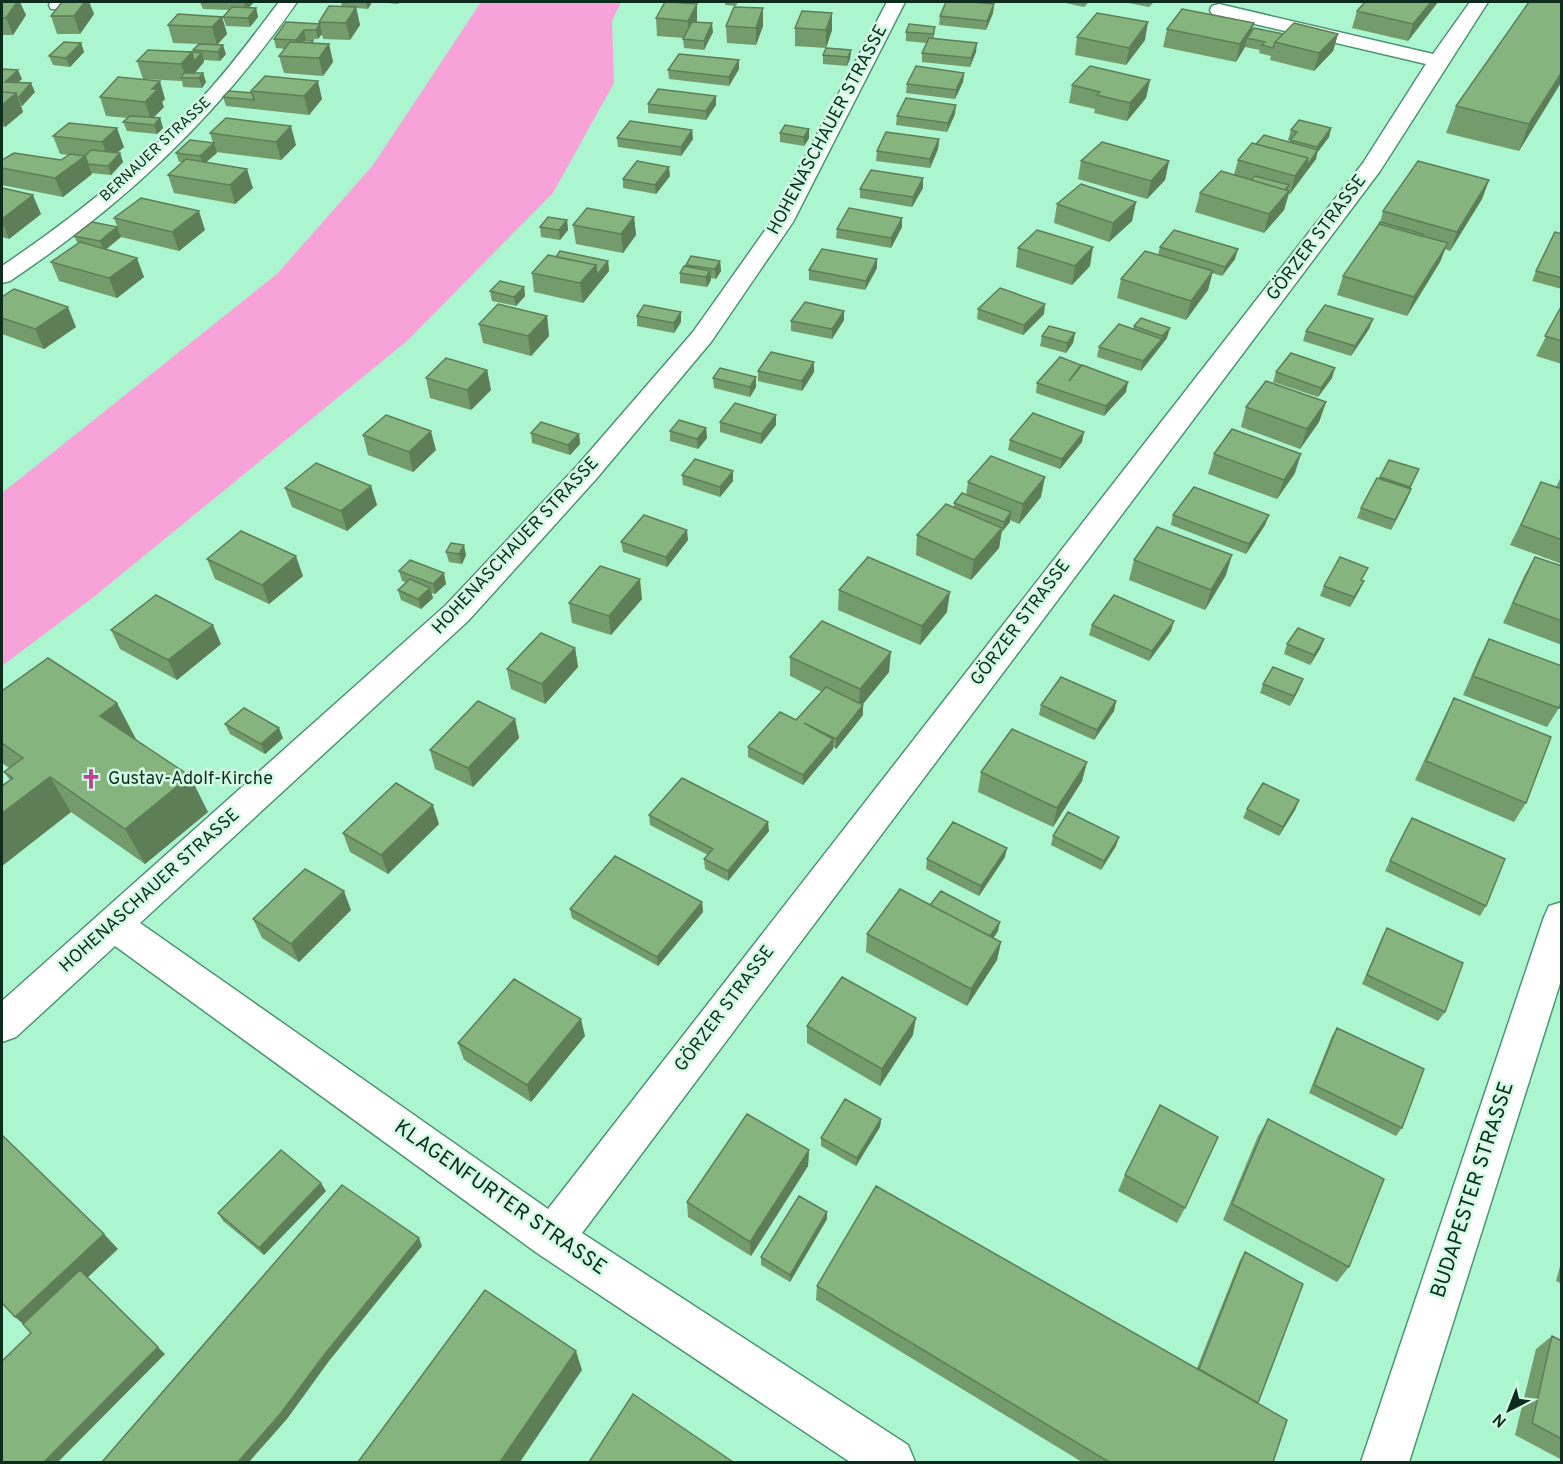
<svg xmlns="http://www.w3.org/2000/svg" width="1563" height="1464" font-family="Overpass,sans-serif">
<rect width="100%" height="100%" fill="#acf6cf"/>
<path fill="#f8a2da" d="M 481,2 L 621,2 L 612,21 L 614,83 L 553,193 L 407,341 L 95,596 L 2,666 L 2,493 L 277,274 L 373,165 Z"/>
<g fill="none" stroke-linecap="round" stroke-linejoin="round">
<g stroke="#4d9572" stroke-width="3">
<path id="minor" d="M 51,2 L 69,2 L 65,9 L 51,9 L 49,5 Z
M 279,2 L 297,2 C 218,116 125,204 10,281 L 2,283 L 2,266 C 78,215 150,157 211,88 C 235,61 257,31 279,2 Z
M 887,2 L 905,2 L 793,222 L 711,342 L 597,478 L 468,621 L 140,923 L 548,1209 L 1363,163 L 1426,64 L 1212,14 L 1210,10 L 1212,6 L 1219,4 L 1433,54 L 1470,2 L 1488,2 L 1380,171 L 582,1233 L 908,1445 L 915,1462 L 850,1462 L 537,1253 L 115,946 L 16,1037 L 2,1042 L 2,1001 L 446,605 L 577,466 L 693,332 L 771,222 Z
M 1562,902 L 1562,977 L 1409,1462 L 1361,1462 L 1544,917 L 1549,906 Z"/>
</g>
<use href="#minor" fill="#fff" fill-rule="evenodd"/>
</g>
<path fill="#739b6c" d="M 2,2 L 26,15 L 13,35 L 2,35 Z
M 62,2 L 89,2 L 94,14 L 80,34 L 57,34 L 51,16 Z
M 200,2 L 254,2 L 249,7 L 256,8 L 258,17 L 250,27 L 226,26 L 223,17 L 229,10 L 203,9 Z
M 341,2 L 372,2 L 368,9 L 356,8 L 360,25 L 350,40 L 323,39 L 322,34 L 318,39 L 306,39 L 305,40 L 313,40 L 314,43 L 329,44 L 333,62 L 323,76 L 284,73 L 279,56 L 285,49 L 276,48 L 274,39 L 319,24 L 319,22 L 342,7 Z
M 376,2 L 399,2 L 398,4 Z
M 725,2 L 738,2 L 736,6 L 725,5 Z
M 1061,2 L 1089,2 L 1084,7 Z
M 1124,2 L 1154,2 L 1149,7 Z
M 1365,2 L 1438,2 L 1408,41 L 1352,28 L 1357,11 Z
M 697,4 L 697,22 L 713,32 L 704,50 L 684,48 L 683,39 L 684,38 L 657,36 L 656,18 Z
M 994,4 L 993,13 L 986,30 L 939,25 L 940,16 Z
M 763,8 L 763,26 L 756,45 L 727,43 L 726,26 Z
M 832,13 L 832,30 L 826,48 L 795,46 L 795,28 Z
M 222,17 L 227,34 L 217,45 L 226,54 L 220,61 L 204,60 L 204,62 L 195,73 L 203,73 L 206,82 L 202,88 L 183,87 L 182,81 L 143,79 L 137,61 L 194,53 L 193,50 L 199,44 L 173,43 L 168,25 Z
M 935,27 L 934,38 L 976,52 L 970,67 L 922,62 L 922,53 L 926,43 L 906,41 L 906,32 Z
M 1167,29 L 1252,31 L 1283,34 L 1338,34 L 1333,51 L 1314,71 L 1270,60 L 1271,56 L 1259,53 L 1260,50 L 1245,47 L 1236,62 L 1163,47 Z
M 1077,37 L 1145,40 L 1126,65 L 1075,55 Z
M 81,43 L 84,52 L 70,67 L 53,65 L 49,56 Z
M 851,50 L 850,59 L 847,66 L 823,64 L 823,55 Z
M 2,69 L 22,79 L 18,82 L 35,92 L 22,106 L 21,106 L 23,112 L 5,127 L 2,126 Z
M 739,69 L 729,86 L 669,79 L 668,70 Z
M 964,73 L 963,82 L 955,99 L 906,93 L 907,84 Z
M 265,76 L 322,99 L 309,115 L 226,106 L 223,97 L 252,93 L 251,91 Z
M 1150,80 L 1146,98 L 1127,121 L 1094,113 L 1095,109 L 1069,103 L 1072,85 Z
M 1562,81 L 1519,151 L 1446,133 L 1456,106 Z
M 100,97 L 165,99 L 162,102 L 164,107 L 153,118 L 160,118 L 163,128 L 157,134 L 127,131 L 123,122 L 128,118 L 106,116 Z
M 648,104 L 716,105 L 706,120 L 648,113 Z
M 955,114 L 947,132 L 896,125 L 897,116 Z
M 69,123 L 124,147 L 117,153 L 120,153 L 123,162 L 111,175 L 91,173 L 92,174 L 63,197 L 2,185 L 2,160 L 61,160 L 68,155 L 60,154 L 53,136 Z
M 1331,128 L 1329,137 L 1317,153 L 1316,159 L 1290,194 L 1289,194 L 1284,210 L 1264,233 L 1195,212 L 1200,193 L 1234,175 L 1238,160 L 1256,144 L 1290,142 L 1290,140 L 1288,140 L 1291,130 Z
M 809,129 L 809,138 L 804,146 L 780,142 L 780,133 Z
M 692,130 L 693,139 L 681,156 L 618,147 L 617,138 Z
M 210,133 L 296,145 L 281,160 L 216,152 L 206,162 L 253,188 L 235,204 L 174,193 L 168,175 L 182,162 L 179,162 L 176,153 L 213,143 Z
M 939,139 L 938,149 L 930,168 L 876,161 L 877,151 Z
M 1081,161 L 1169,161 L 1165,180 L 1147,199 L 1078,179 Z
M 670,176 L 656,194 L 623,188 L 623,179 Z
M 923,178 L 923,188 L 912,207 L 860,198 L 860,189 Z
M 1489,180 L 1482,199 L 1450,251 L 1445,249 L 1440,262 L 1407,316 L 1337,295 L 1343,276 L 1375,230 L 1380,223 L 1383,211 Z
M 2,188 L 41,214 L 9,239 L 2,237 Z
M 1136,202 L 1132,221 L 1109,242 L 1054,223 L 1057,204 Z
M 634,217 L 636,235 L 623,253 L 576,244 L 573,225 Z
M 114,218 L 205,230 L 179,251 L 121,237 Z
M 567,220 L 568,230 L 560,240 L 541,237 L 540,227 Z
M 117,227 L 121,237 L 106,249 L 144,277 L 117,298 L 59,281 L 51,262 L 78,244 L 74,236 Z
M 902,227 L 891,248 L 836,238 L 837,229 Z
M 1562,234 L 1562,289 L 1532,281 L 1536,271 Z
M 1160,247 L 1235,259 L 1222,276 L 1212,273 L 1208,290 L 1186,320 L 1117,298 L 1121,279 L 1158,255 Z
M 1018,248 L 1090,266 L 1072,285 L 1016,267 Z
M 556,257 L 608,261 L 609,271 L 583,303 L 534,292 L 532,273 Z
M 877,259 L 877,268 L 865,290 L 809,280 L 809,270 Z
M 720,261 L 721,271 L 716,279 L 711,278 L 711,280 L 707,287 L 680,283 L 680,273 L 686,267 L 686,265 Z
M 524,287 L 525,296 L 516,306 L 492,301 L 490,291 Z
M 2,297 L 76,327 L 44,349 L 2,334 Z
M 1562,305 L 1562,364 L 1536,356 Z
M 978,309 L 1044,314 L 1023,335 L 977,319 Z
M 844,311 L 844,320 L 832,339 L 791,331 L 791,321 Z
M 681,312 L 681,322 L 674,333 L 637,326 L 637,316 Z
M 547,316 L 549,336 L 531,356 L 483,343 L 479,324 Z
M 1373,319 L 1369,329 L 1351,356 L 1303,341 L 1306,331 Z
M 1134,326 L 1167,338 L 1141,371 L 1097,357 L 1099,347 L 1133,329 Z
M 1075,333 L 1073,343 L 1066,353 L 1040,346 L 1042,336 Z
M 814,362 L 814,372 L 802,391 L 758,381 L 758,371 Z
M 1081,367 L 1126,392 L 1104,416 L 1036,393 L 1037,383 Z
M 487,370 L 491,390 L 471,410 L 430,398 L 426,378 Z
M 1276,372 L 1332,378 L 1318,397 L 1273,382 Z
M 713,378 L 756,387 L 750,397 L 714,388 Z
M 1326,402 L 1319,422 L 1300,449 L 1241,427 L 1246,407 Z
M 720,422 L 776,425 L 761,444 L 720,432 Z
M 706,428 L 707,438 L 698,449 L 670,441 L 670,431 Z
M 531,433 L 579,434 L 580,444 L 570,455 L 532,443 Z
M 363,435 L 436,450 L 413,472 L 368,455 Z
M 1010,440 L 1082,442 L 1060,469 L 1008,450 Z
M 1214,454 L 1295,473 L 1277,499 L 1208,474 Z
M 1389,460 L 1419,469 L 1410,489 L 1407,499 L 1391,530 L 1357,518 L 1361,508 L 1379,479 Z
M 733,471 L 733,481 L 720,497 L 683,485 L 682,475 Z
M 1562,475 L 1562,564 L 1510,545 L 1541,482 L 1556,487 Z
M 968,482 L 1041,497 L 1019,524 L 1010,520 L 1010,522 L 1002,531 L 999,548 L 971,580 L 916,555 L 917,535 L 954,508 L 954,503 L 966,495 Z
M 371,486 L 377,505 L 347,531 L 292,507 L 285,488 Z
M 1173,515 L 1265,525 L 1246,554 L 1171,525 Z
M 688,540 L 667,567 L 623,552 L 621,542 Z
M 446,552 L 466,555 L 462,564 L 449,562 Z
M 1535,557 L 1562,566 L 1562,645 L 1503,623 L 1524,576 Z
M 207,559 L 303,576 L 269,604 L 215,579 Z
M 1134,560 L 1226,575 L 1205,610 L 1129,580 Z
M 399,571 L 446,584 L 435,594 L 431,593 L 433,598 L 421,609 L 401,600 L 398,590 L 406,582 L 402,581 Z
M 1362,580 L 1364,581 L 1359,591 L 1350,607 L 1320,596 L 1324,586 Z
M 839,590 L 947,612 L 920,645 L 838,610 Z
M 642,599 L 611,635 L 572,623 L 569,603 Z
M 1092,625 L 1171,631 L 1149,661 L 1089,635 Z
M 111,630 L 221,644 L 177,680 L 120,649 Z
M 1324,639 L 1320,649 L 1310,665 L 1284,654 L 1287,644 Z
M 1489,639 L 1559,708 L 1547,727 L 1463,695 L 1479,658 Z
M 575,648 L 578,667 L 545,704 L 511,689 L 507,669 Z
M 790,657 L 889,672 L 862,705 L 863,715 L 836,749 L 833,747 L 833,749 L 803,785 L 748,757 L 748,747 L 796,720 L 822,692 L 790,676 Z
M 1263,684 L 1299,689 L 1290,706 L 1260,693 Z
M 2,691 L 136,739 L 208,812 L 145,864 L 71,812 L 2,866 L 2,786 L 10,780 L 4,772 L 9,768 L 2,763 Z
M 1454,698 L 1526,803 L 1514,822 L 1415,780 L 1444,718 Z
M 1116,701 L 1114,711 L 1094,740 L 1039,715 L 1041,705 Z
M 515,719 L 519,738 L 473,787 L 435,769 L 430,750 Z
M 225,724 L 283,738 L 265,754 L 230,734 Z
M 1087,762 L 1082,781 L 1053,827 L 978,792 L 981,772 Z
M 1299,800 L 1295,810 L 1279,836 L 1243,818 L 1247,809 Z
M 649,815 L 769,831 L 728,881 L 705,869 L 704,859 L 708,855 L 650,825 Z
M 439,824 L 388,874 L 350,852 L 343,833 Z
M 1407,827 L 1486,906 L 1480,916 L 1385,871 Z
M 1053,836 L 1116,846 L 1101,870 L 1051,845 Z
M 1005,857 L 979,896 L 926,869 L 927,859 Z
M 702,902 L 703,912 L 658,966 L 572,918 L 570,909 Z
M 930,905 L 998,931 L 993,938 L 1001,942 L 997,960 L 967,1006 L 866,952 L 867,934 Z
M 351,910 L 299,962 L 262,938 L 253,919 Z
M 1387,928 L 1445,1012 L 1438,1021 L 1362,984 L 1382,937 Z
M 807,1026 L 913,1035 L 880,1086 L 807,1043 Z
M 1337,1028 L 1402,1128 L 1396,1136 L 1309,1093 L 1332,1036 Z
M 585,1036 L 531,1102 L 464,1060 L 458,1043 Z
M 881,1119 L 880,1127 L 856,1166 L 821,1146 L 821,1138 Z
M 1268,1119 L 1349,1267 L 1337,1282 L 1223,1220 L 1258,1136 Z
M 809,1150 L 808,1166 L 751,1256 L 688,1217 L 687,1202 Z
M 1125,1175 L 1185,1208 L 1177,1223 L 1118,1191 Z
M 326,1191 L 264,1255 L 223,1221 L 218,1213 Z
M 827,1219 L 790,1282 L 761,1265 L 761,1257 Z
M 1245,1252 L 1258,1403 L 1273,1462 L 1082,1462 L 816,1300 L 817,1286 L 1197,1368 L 1240,1260 Z
M 1562,1259 L 1562,1284 L 1556,1281 Z
M 1552,1336 L 1562,1341 L 1562,1460 L 1515,1435 L 1536,1349 Z"/>
<path fill="#5e7e58" d="M 17,2 L 20,2 L 26,15 L 13,35 L 6,18 Z
M 85,2 L 89,2 L 94,14 L 80,34 L 74,16 Z
M 244,2 L 254,2 L 246,11 Z
M 366,2 L 372,2 L 368,9 Z
M 1431,2 L 1438,2 L 1408,41 L 1413,24 Z
M 697,4 L 697,21 L 689,38 L 688,21 Z
M 994,4 L 993,13 L 986,30 L 987,21 Z
M 356,7 L 360,25 L 350,40 L 346,23 Z
M 256,8 L 258,17 L 250,27 L 248,18 Z
M 763,8 L 763,26 L 756,45 L 756,28 Z
M 832,13 L 832,30 L 826,48 L 826,30 Z
M 222,17 L 227,34 L 217,45 L 212,27 Z
M 1148,22 L 1145,40 L 1126,65 L 1129,48 Z
M 712,23 L 713,32 L 704,50 L 704,41 Z
M 1254,23 L 1250,39 L 1247,38 L 1245,47 L 1236,62 L 1240,44 Z
M 320,25 L 322,34 L 318,39 L 316,30 Z
M 304,30 L 306,39 L 298,49 L 296,40 Z
M 1338,34 L 1333,51 L 1314,71 L 1319,53 Z
M 81,43 L 84,52 L 70,67 L 66,58 Z
M 977,43 L 976,52 L 970,67 L 971,58 Z
M 329,44 L 333,62 L 323,76 L 319,58 Z
M 223,45 L 226,54 L 220,61 L 218,52 Z
M 851,50 L 850,59 L 847,66 L 848,57 Z
M 192,52 L 202,53 L 204,62 L 190,78 L 186,78 L 181,64 Z
M 739,60 L 739,69 L 729,86 L 729,77 Z
M 18,70 L 22,79 L 9,91 L 5,82 Z
M 1562,72 L 1562,81 L 1519,151 L 1529,124 Z
M 203,73 L 206,82 L 202,88 L 199,78 Z
M 964,73 L 963,82 L 955,99 L 956,90 Z
M 1150,80 L 1146,98 L 1127,121 L 1130,103 Z
M 160,81 L 165,99 L 162,102 L 164,107 L 151,120 L 145,102 L 152,89 Z
M 318,81 L 322,99 L 309,115 L 304,96 Z
M 31,83 L 35,92 L 22,106 L 19,97 Z
M 16,93 L 23,112 L 5,127 L 2,118 L 2,105 Z
M 716,96 L 716,105 L 706,120 L 706,111 Z
M 956,105 L 955,114 L 947,132 L 948,123 Z
M 160,118 L 163,128 L 157,134 L 154,125 Z
M 291,126 L 296,145 L 281,160 L 276,142 Z
M 117,128 L 124,147 L 109,160 L 102,142 Z
M 1331,128 L 1329,137 L 1317,153 L 1316,159 L 1303,176 L 1306,167 L 1315,154 L 1317,147 Z
M 809,129 L 809,138 L 804,146 L 804,137 Z
M 692,130 L 693,139 L 681,156 L 681,147 Z
M 939,139 L 938,149 L 930,168 L 930,159 Z
M 214,143 L 217,153 L 203,165 L 200,156 Z
M 120,153 L 123,162 L 111,175 L 108,166 Z
M 85,156 L 92,174 L 63,197 L 55,178 Z
M 1308,158 L 1303,176 L 1290,194 L 1295,176 Z
M 1169,161 L 1165,180 L 1147,199 L 1151,181 Z
M 669,167 L 670,176 L 656,194 L 655,185 Z
M 247,169 L 253,188 L 235,204 L 230,185 Z
M 923,178 L 923,188 L 912,207 L 913,197 Z
M 1489,180 L 1482,199 L 1450,251 L 1457,232 Z
M 1289,185 L 1286,195 L 1289,191 L 1284,210 L 1264,233 L 1269,214 L 1280,196 Z
M 33,195 L 41,214 L 9,239 L 2,222 L 2,219 Z
M 1136,202 L 1132,221 L 1109,242 L 1113,223 Z
M 199,211 L 205,230 L 179,251 L 172,232 Z
M 634,217 L 636,235 L 623,253 L 621,234 Z
M 902,218 L 902,227 L 891,248 L 891,238 Z
M 567,220 L 568,230 L 560,240 L 559,230 Z
M 117,227 L 121,237 L 104,251 L 100,241 Z
M 1448,243 L 1440,262 L 1407,316 L 1414,297 Z
M 1093,247 L 1090,266 L 1072,285 L 1075,266 Z
M 1238,249 L 1235,259 L 1222,276 L 1225,267 Z
M 137,258 L 144,277 L 117,298 L 109,278 Z
M 877,259 L 877,268 L 865,290 L 866,281 Z
M 608,261 L 609,271 L 583,303 L 580,283 L 596,265 Z
M 720,261 L 721,271 L 716,279 L 715,269 Z
M 710,271 L 711,280 L 707,287 L 706,277 Z
M 1213,271 L 1208,290 L 1186,320 L 1191,301 Z
M 524,287 L 525,296 L 516,306 L 514,297 Z
M 1045,304 L 1044,314 L 1023,335 L 1024,325 Z
M 68,307 L 76,327 L 44,349 L 35,329 Z
M 844,311 L 844,320 L 832,339 L 832,329 Z
M 681,312 L 681,322 L 674,333 L 674,323 Z
M 547,316 L 549,336 L 531,356 L 528,336 Z
M 1373,319 L 1369,329 L 1351,356 L 1355,346 Z
M 1170,328 L 1167,338 L 1141,371 L 1143,361 L 1162,339 L 1162,336 Z
M 1075,333 L 1073,343 L 1066,353 L 1067,343 Z
M 814,362 L 814,372 L 802,391 L 802,381 Z
M 1335,368 L 1332,378 L 1318,397 L 1321,388 Z
M 487,370 L 491,390 L 471,410 L 467,390 Z
M 756,377 L 756,387 L 750,397 L 750,387 Z
M 1128,382 L 1126,392 L 1104,416 L 1106,406 Z
M 1326,402 L 1319,422 L 1300,449 L 1307,429 Z
M 776,415 L 776,425 L 761,444 L 761,434 Z
M 706,428 L 707,438 L 698,449 L 697,439 Z
M 431,431 L 436,450 L 413,472 L 409,452 Z
M 1084,432 L 1082,442 L 1060,469 L 1062,459 Z
M 579,434 L 580,444 L 570,455 L 568,445 Z
M 1301,454 L 1295,473 L 1277,499 L 1284,480 Z
M 733,471 L 733,481 L 720,497 L 720,487 Z
M 1045,477 L 1041,497 L 1019,524 L 1023,504 Z
M 371,486 L 377,505 L 347,531 L 341,511 Z
M 1411,489 L 1407,499 L 1391,530 L 1395,520 Z
M 1011,512 L 1010,522 L 1002,532 L 1004,522 Z
M 1269,515 L 1265,525 L 1246,554 L 1249,544 Z
M 1002,528 L 999,548 L 971,580 L 974,560 Z
M 687,530 L 688,540 L 667,567 L 666,557 Z
M 464,545 L 466,555 L 462,564 L 459,554 Z
M 1232,555 L 1226,575 L 1205,610 L 1211,590 Z
M 296,556 L 303,576 L 269,604 L 262,585 Z
M 444,573 L 446,584 L 435,594 L 433,584 Z
M 640,579 L 642,599 L 611,635 L 609,616 Z
M 1364,581 L 1359,591 L 1350,607 L 1354,597 Z
M 430,588 L 433,598 L 421,609 L 418,599 Z
M 950,592 L 947,612 L 920,645 L 922,626 Z
M 1174,621 L 1171,631 L 1149,661 L 1152,651 Z
M 213,625 L 221,644 L 177,680 L 168,660 Z
M 1324,639 L 1320,649 L 1310,665 L 1314,655 Z
M 575,648 L 578,667 L 545,704 L 542,684 Z
M 891,652 L 889,672 L 859,709 L 860,689 Z
M 1303,679 L 1299,689 L 1290,706 L 1294,696 Z
M 1116,701 L 1114,711 L 1094,740 L 1097,730 Z
M 117,703 L 136,739 L 119,752 L 100,716 Z
M 863,705 L 863,715 L 836,749 L 836,739 Z
M 515,719 L 519,738 L 473,787 L 468,768 Z
M 279,728 L 283,738 L 265,754 L 261,744 Z
M 833,739 L 833,749 L 803,785 L 803,775 Z
M 1087,762 L 1082,781 L 1053,827 L 1057,808 Z
M 190,776 L 208,812 L 145,864 L 125,829 Z
M 50,777 L 71,812 L 2,866 L 2,813 Z
M 1299,800 L 1295,810 L 1279,836 L 1283,827 Z
M 433,805 L 439,824 L 388,874 L 381,855 Z
M 768,822 L 769,831 L 728,881 L 728,871 Z
M 1119,837 L 1116,846 L 1101,870 L 1104,861 Z
M 1007,848 L 1005,857 L 979,896 L 981,886 Z
M 344,891 L 351,910 L 299,962 L 291,944 Z
M 702,902 L 703,912 L 658,966 L 657,957 Z
M 1000,922 L 998,931 L 985,951 L 986,942 Z
M 1001,942 L 997,960 L 967,1006 L 971,989 Z
M 916,1018 L 913,1035 L 880,1086 L 882,1069 Z
M 581,1019 L 585,1036 L 531,1102 L 527,1085 Z
M 881,1119 L 880,1127 L 856,1166 L 857,1158 Z
M 809,1150 L 808,1166 L 751,1256 L 750,1242 Z
M 321,1183 L 326,1191 L 264,1255 L 259,1248 Z
M 827,1212 L 827,1219 L 790,1282 L 790,1275 Z
M 104,1234 L 118,1249 L 31,1331 L 15,1317 Z
M 419,1238 L 422,1246 L 329,1361 L 287,1419 L 249,1462 L 238,1462 Z
M 158,1347 L 165,1354 L 58,1462 L 44,1462 Z
M 576,1351 L 582,1370 L 520,1462 L 500,1462 Z"/>
<path fill="#86b47e" stroke="#5e7e58" stroke-width="1.5" d="M 2,2 L 17,2 L 6,18 L 2,18 Z
M 62,2 L 85,2 L 74,16 L 51,16 Z
M 665,2 L 669,2 L 697,4 L 688,21 L 656,18 Z
M 946,2 L 972,2 L 994,4 L 987,21 L 940,16 Z
M 1365,2 L 1431,2 L 1413,24 L 1357,11 Z
M 1529,2 L 1562,2 L 1562,72 L 1529,124 L 1456,106 Z
M 329,6 L 356,7 L 346,23 L 319,22 Z
M 232,7 L 256,8 L 248,18 L 223,17 Z
M 734,7 L 763,8 L 756,28 L 726,26 Z
M 1182,9 L 1254,23 L 1240,44 L 1167,29 Z
M 802,11 L 832,13 L 826,30 L 795,28 Z
M 1097,13 L 1148,22 L 1129,48 L 1077,37 Z
M 178,14 L 222,17 L 212,27 L 168,25 Z
M 286,22 L 320,24 L 316,30 L 304,30 L 296,40 L 274,39 Z
M 692,22 L 712,23 L 704,41 L 683,39 Z
M 1294,23 L 1338,34 L 1319,53 L 1275,42 Z
M 909,24 L 935,27 L 933,34 L 906,32 Z
M 1254,28 L 1283,34 L 1275,42 L 1273,48 L 1262,45 L 1265,42 L 1247,38 Z
M 929,38 L 977,43 L 971,58 L 922,53 Z
M 303,40 L 313,40 L 311,43 L 301,42 Z
M 64,42 L 81,43 L 66,58 L 49,56 Z
M 290,42 L 329,44 L 319,58 L 279,56 Z
M 199,44 L 223,45 L 218,52 L 193,50 Z
M 826,48 L 851,50 L 848,57 L 823,55 Z
M 148,50 L 192,52 L 181,64 L 137,61 Z
M 192,52 L 202,53 L 194,61 Z
M 679,54 L 739,60 L 729,77 L 668,70 Z
M 916,66 L 964,73 L 956,90 L 907,84 Z
M 1090,66 L 1150,80 L 1130,103 L 1097,95 L 1100,92 L 1072,85 Z
M 2,69 L 18,70 L 5,82 L 31,83 L 19,97 L 17,97 L 16,93 L 2,92 Z
M 184,73 L 203,73 L 199,78 L 181,78 Z
M 265,76 L 318,81 L 304,96 L 251,91 Z
M 118,77 L 160,81 L 152,89 L 158,89 L 145,102 L 100,97 Z
M 658,89 L 716,96 L 706,111 L 648,104 Z
M 229,91 L 252,93 L 254,100 L 223,97 Z
M 2,92 L 16,93 L 2,105 Z
M 906,98 L 956,105 L 948,123 L 897,116 Z
M 130,116 L 160,118 L 154,125 L 123,122 Z
M 226,118 L 291,126 L 276,142 L 210,133 Z
M 1299,120 L 1331,128 L 1317,147 L 1290,140 L 1297,132 L 1291,130 Z
M 630,121 L 692,130 L 681,147 L 617,138 Z
M 69,123 L 117,128 L 102,142 L 53,136 Z
M 785,125 L 809,129 L 804,137 L 780,133 Z
M 886,132 L 939,139 L 930,159 L 877,151 Z
M 1264,135 L 1318,150 L 1306,167 L 1308,158 L 1256,144 Z
M 190,140 L 214,143 L 200,156 L 176,153 Z
M 1102,142 L 1169,161 L 1151,181 L 1081,161 Z
M 1252,143 L 1308,158 L 1295,176 L 1238,160 Z
M 91,150 L 120,153 L 108,166 L 88,164 L 85,156 Z
M 14,153 L 61,160 L 70,154 L 85,156 L 55,178 L 2,168 L 2,160 Z
M 186,159 L 247,169 L 230,185 L 168,175 Z
M 637,161 L 669,167 L 655,185 L 623,179 Z
M 1418,161 L 1489,180 L 1457,232 L 1383,211 Z
M 871,170 L 923,178 L 913,197 L 860,189 Z
M 1221,171 L 1289,191 L 1269,214 L 1200,193 Z
M 1255,176 L 1289,185 L 1285,190 L 1251,180 Z
M 1081,184 L 1136,202 L 1113,223 L 1057,204 Z
M 2,188 L 33,195 L 2,219 Z
M 141,198 L 199,211 L 172,232 L 114,218 Z
M 587,208 L 634,217 L 621,234 L 573,225 Z
M 849,208 L 902,218 L 891,238 L 837,229 Z
M 548,217 L 567,220 L 559,230 L 540,227 Z
M 92,222 L 117,227 L 100,241 L 74,236 Z
M 1380,222 L 1423,234 L 1422,236 L 1379,224 L 1376,229 Z
M 1379,224 L 1448,243 L 1414,297 L 1343,276 Z
M 1037,230 L 1093,247 L 1075,266 L 1018,248 Z
M 1174,230 L 1238,249 L 1225,267 L 1160,247 Z
M 1555,232 L 1562,234 L 1562,278 L 1536,271 Z
M 80,242 L 137,258 L 109,278 L 51,262 Z
M 822,249 L 877,259 L 866,281 L 809,270 Z
M 560,251 L 608,261 L 597,275 L 596,265 L 556,257 Z
M 1145,251 L 1213,271 L 1191,301 L 1121,279 Z
M 548,255 L 596,265 L 580,283 L 532,273 Z
M 691,256 L 720,261 L 715,269 L 686,265 Z
M 684,266 L 710,271 L 706,277 L 680,273 Z
M 500,281 L 524,287 L 514,297 L 490,291 Z
M 1000,288 L 1045,304 L 1024,325 L 978,309 Z
M 14,289 L 68,307 L 35,329 L 2,318 L 2,297 Z
M 805,302 L 844,311 L 832,329 L 791,321 Z
M 498,304 L 547,316 L 528,336 L 479,324 Z
M 644,305 L 681,312 L 674,323 L 637,316 Z
M 1325,305 L 1373,319 L 1355,346 L 1306,331 Z
M 1562,305 L 1562,341 L 1545,336 Z
M 1141,318 L 1170,328 L 1162,336 L 1134,326 Z
M 1119,324 L 1162,339 L 1143,361 L 1099,347 Z
M 1049,326 L 1075,333 L 1067,343 L 1042,336 Z
M 771,352 L 814,362 L 802,381 L 758,371 Z
M 1291,353 L 1335,368 L 1321,388 L 1276,372 Z
M 1060,357 L 1081,365 L 1069,381 L 1082,365 L 1128,382 L 1106,406 L 1037,383 Z
M 446,358 L 487,370 L 467,390 L 426,378 Z
M 720,368 L 756,377 L 750,387 L 713,378 Z
M 1266,381 L 1326,402 L 1307,429 L 1246,407 Z
M 735,403 L 776,415 L 761,434 L 720,422 Z
M 1033,413 L 1084,432 L 1062,459 L 1010,440 Z
M 386,415 L 431,431 L 409,452 L 363,435 Z
M 679,420 L 706,428 L 697,439 L 670,431 Z
M 541,422 L 579,434 L 568,445 L 531,433 Z
M 1232,429 L 1301,454 L 1284,480 L 1214,454 Z
M 991,456 L 1045,477 L 1023,504 L 968,482 Z
M 695,459 L 733,471 L 720,487 L 682,475 Z
M 1389,460 L 1419,469 L 1410,487 L 1380,477 Z
M 316,463 L 371,486 L 341,511 L 285,488 Z
M 1377,478 L 1411,489 L 1395,520 L 1361,508 Z
M 1541,482 L 1562,489 L 1562,540 L 1521,525 Z
M 1194,487 L 1269,515 L 1249,544 L 1173,515 Z
M 962,493 L 1011,512 L 1004,522 L 954,503 Z
M 946,504 L 1002,528 L 974,560 L 917,535 Z
M 644,515 L 687,530 L 666,557 L 621,542 Z
M 1157,527 L 1232,555 L 1211,590 L 1134,560 Z
M 241,531 L 296,556 L 262,585 L 207,559 Z
M 451,543 L 464,545 L 459,554 L 446,552 Z
M 868,557 L 950,592 L 922,626 L 839,590 Z
M 1340,557 L 1368,568 L 1361,580 L 1364,581 L 1354,597 L 1324,586 Z
M 1535,557 L 1562,566 L 1562,621 L 1513,603 Z
M 410,560 L 444,573 L 433,584 L 399,571 Z
M 600,566 L 640,579 L 609,616 L 569,603 Z
M 410,579 L 430,588 L 418,599 L 398,590 Z
M 156,595 L 213,625 L 168,660 L 111,630 Z
M 1114,595 L 1174,621 L 1152,651 L 1092,625 Z
M 822,621 L 891,652 L 860,689 L 790,657 Z
M 1298,628 L 1324,639 L 1314,655 L 1287,644 Z
M 541,633 L 575,648 L 542,684 L 507,669 Z
M 1489,639 L 1562,666 L 1562,700 L 1559,708 L 1473,676 Z
M 48,658 L 117,703 L 100,716 L 190,776 L 125,829 L 50,777 L 2,813 L 2,786 L 13,778 L 4,772 L 23,758 L 2,743 L 2,691 Z
M 1273,667 L 1303,679 L 1294,696 L 1263,684 Z
M 1061,677 L 1116,701 L 1097,730 L 1041,705 Z
M 826,687 L 863,705 L 836,739 L 804,723 L 833,739 L 803,775 L 748,747 L 780,712 L 796,720 Z
M 1454,698 L 1551,737 L 1526,803 L 1426,761 Z
M 478,701 L 515,719 L 468,768 L 430,750 Z
M 244,708 L 279,728 L 261,744 L 225,724 Z
M 1012,729 L 1087,762 L 1057,808 L 981,772 Z
M 682,778 L 768,822 L 728,871 L 704,859 L 713,849 L 649,815 Z
M 396,783 L 433,805 L 381,855 L 343,833 Z
M 1263,783 L 1299,800 L 1283,827 L 1247,809 Z
M 1068,812 L 1119,837 L 1104,861 L 1053,836 Z
M 1412,818 L 1505,859 L 1486,906 L 1390,861 Z
M 953,822 L 1007,848 L 981,886 L 927,859 Z
M 615,856 L 702,902 L 657,957 L 570,909 Z
M 305,869 L 344,891 L 291,944 L 253,919 Z
M 900,889 L 1001,942 L 971,989 L 867,934 Z
M 941,891 L 1000,922 L 990,936 L 930,905 Z
M 1387,928 L 1463,963 L 1445,1012 L 1367,975 Z
M 842,977 L 916,1018 L 882,1069 L 807,1026 Z
M 514,979 L 581,1019 L 527,1085 L 458,1043 Z
M 1337,1028 L 1424,1069 L 1402,1128 L 1314,1085 Z
M 845,1099 L 881,1119 L 857,1158 L 821,1138 Z
M 1160,1105 L 1218,1137 L 1185,1208 L 1125,1175 Z
M 747,1114 L 809,1150 L 750,1242 L 687,1202 Z
M 1268,1119 L 1384,1179 L 1349,1267 L 1232,1204 Z
M 2,1135 L 104,1234 L 15,1317 L 2,1303 Z
M 281,1150 L 321,1183 L 259,1248 L 218,1213 Z
M 342,1185 L 419,1238 L 324,1355 L 281,1413 L 238,1462 L 102,1462 Z
M 876,1186 L 1287,1420 L 1273,1462 L 1109,1462 L 817,1286 Z
M 799,1196 L 827,1212 L 790,1275 L 761,1257 Z
M 1245,1252 L 1303,1284 L 1258,1403 L 1199,1369 Z
M 80,1270 L 158,1347 L 44,1462 L 2,1462 L 2,1361 L 31,1333 L 23,1324 Z
M 485,1290 L 576,1351 L 500,1462 L 358,1462 Z
M 1552,1336 L 1562,1341 L 1562,1439 L 1532,1423 Z
M 633,1394 L 733,1462 L 589,1462 Z"/>
<defs>
<g id="church-bare" transform="scale(1.62)"><path d="M-1.2-6h2.4v3.5h3.3v2.4h-3.3V6h-2.4V-.1h-3.3v-2.4h3.3Z" fill="#bd4599" stroke="#d1fce4" stroke-width="2.5" paint-order="stroke"/></g>
</defs>
<g fill-rule="evenodd">
<use href="#church-bare" x="91" y="779"/>
</g>
<g text-anchor="middle" dominant-baseline="central" stroke-width="5" stroke-linejoin="round" paint-order="stroke">
<g font-size="15" fill="#0e2c1e" stroke="#d1fce4">
<text transform="translate(156 150) rotate(-43)">BERNAUER STRASSE</text>
</g>
<g font-size="18" fill="#0e2c1e" stroke="#d1fce4">
<text transform="translate(828 130) rotate(-62)">HOHENASCHAUER STRASSE</text>
<text transform="translate(1317 238) rotate(-53)">GÖRZER STRASSE</text>
<text transform="translate(516 546) rotate(-47)">HOHENASCHAUER STRASSE</text>
<text transform="translate(1021 623) rotate(-53)">GÖRZER STRASSE</text>
<text transform="translate(150 891) rotate(-42)">HOHENASCHAUER STRASSE</text>
<text transform="translate(725 1009) rotate(-53)">GÖRZER STRASSE</text>
</g>
<g font-size="18" fill="#0e2c1e" stroke="#d1fce4" text-anchor="start">
<text x="108" y="779">Gustav-Adolf-Kirche</text>
</g>
<g font-size="21" fill="#0e2c1e" stroke="#d1fce4">
<text transform="translate(1473 1190) rotate(-72)">BUDAPESTER STRASSE</text>
<text transform="translate(500 1198) rotate(35)">KLAGENFURTER STRASSE</text>
</g>
</g>
<rect width="1563" height="1464" fill="none" stroke="#0e2c1e" stroke-width="6"/>
<g transform="translate(1509 1410) rotate(222)" stroke="#d1fce4" stroke-width="4.5" paint-order="stroke">
<path d="M0-4.5L10 22L0 15L-10 22Z" fill="#0e2c1e"/>
<text y="-9" font-size="16" font-weight="bold" text-anchor="middle" fill="#0e2c1e">N</text>
</g>
</svg>
